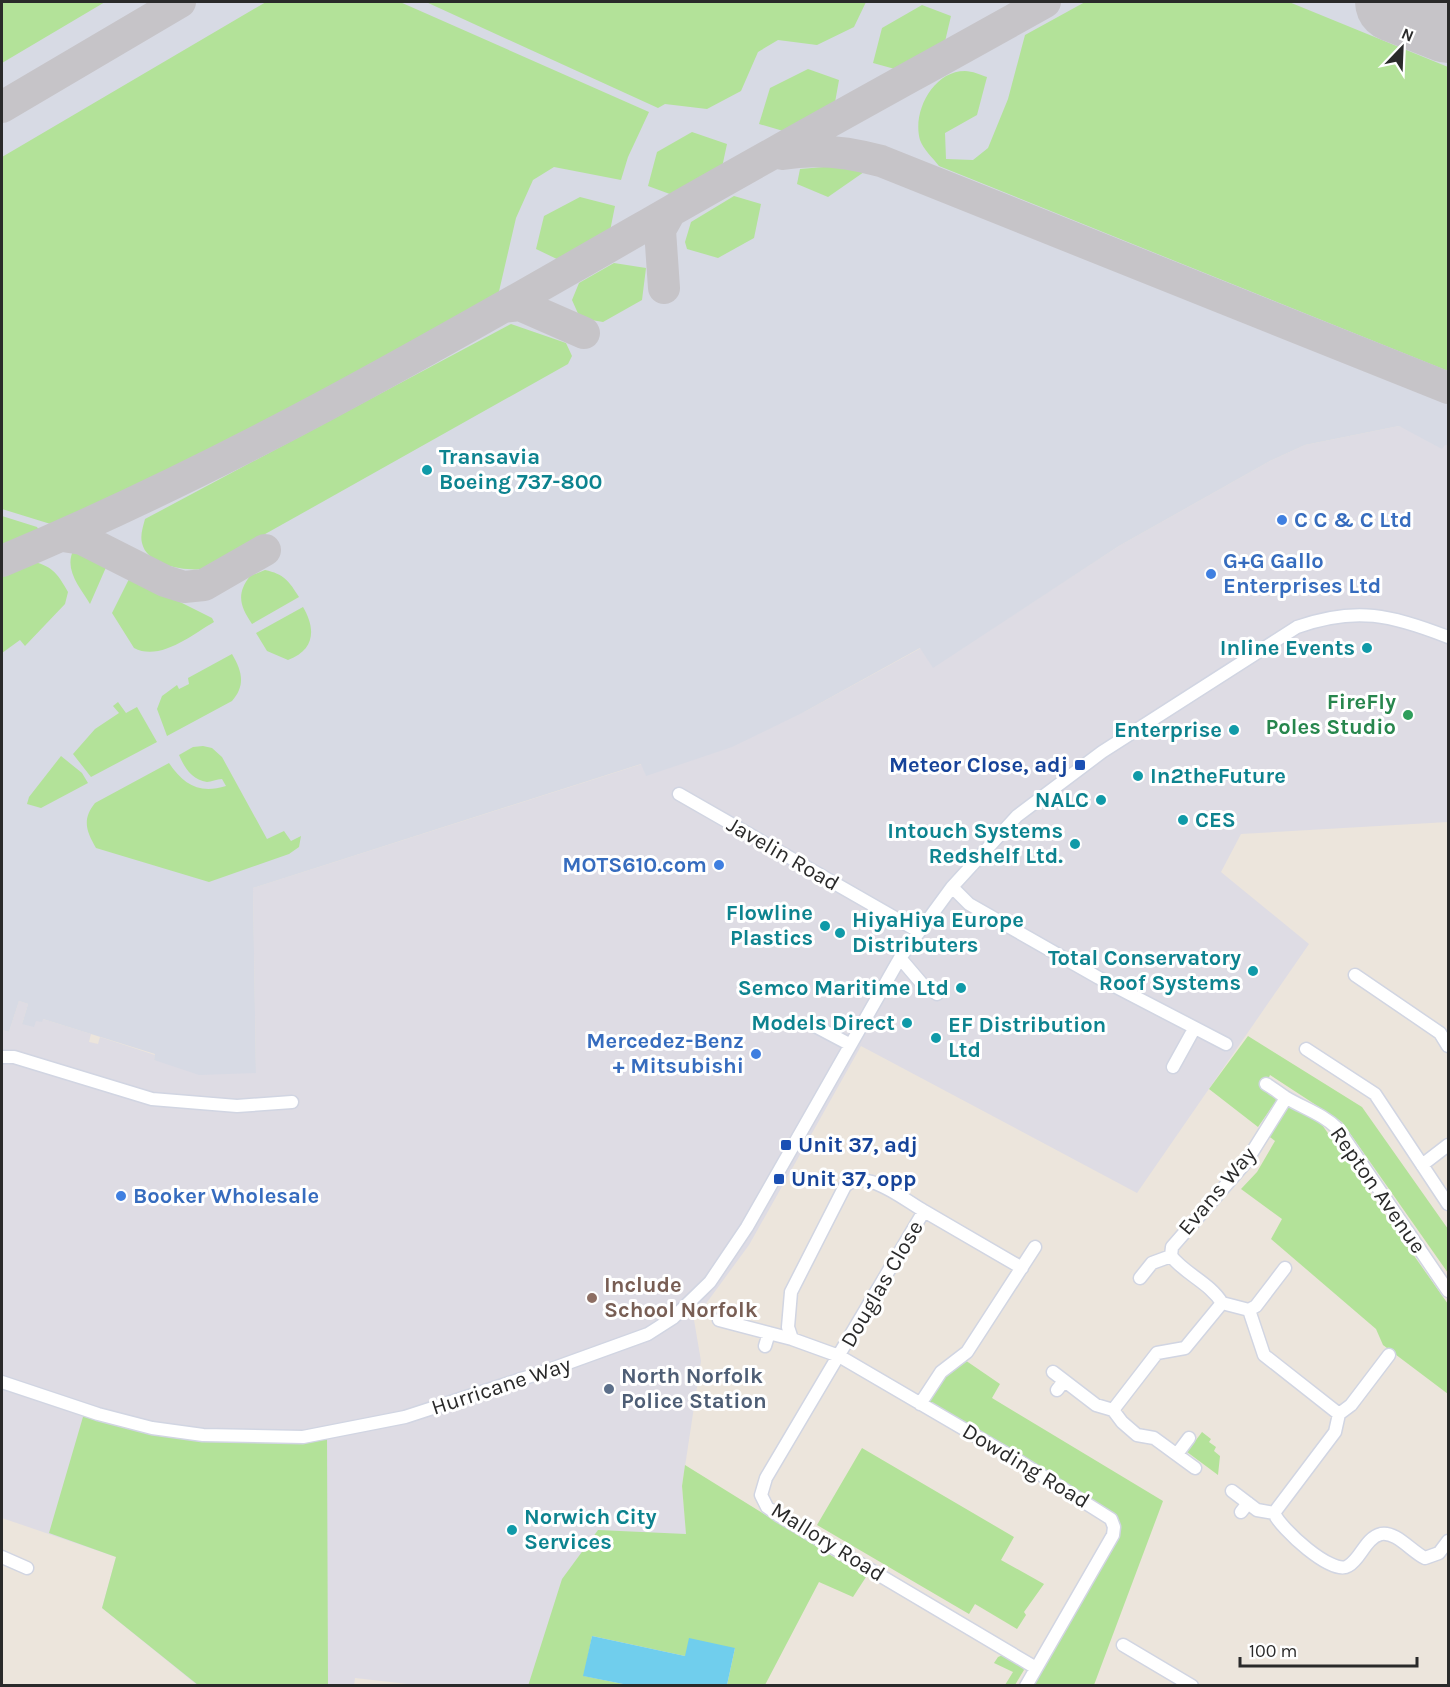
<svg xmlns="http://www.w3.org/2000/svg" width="1450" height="1687" font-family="Karla,sans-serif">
<rect width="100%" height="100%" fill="#ece5dc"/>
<path fill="#dedce4" d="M 1399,426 L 1448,446 L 1448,822 L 1241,834 L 1221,872 L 1309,944 L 1137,1193 L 861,1046 L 749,1245 L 694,1320 L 701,1361 L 682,1486 L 689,1563 L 569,1595 L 556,1685 L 425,1686 L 355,1678 L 354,1686 L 197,1685 L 102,1608 L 116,1557 L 2,1518 L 2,1030 L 9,1032 L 19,1001 L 28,1004 L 22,1024 L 43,1019 L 91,1034 L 89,1042 L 98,1044 L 100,1037 L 155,1055 L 154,1060 L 256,1073 L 253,888 L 642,764 L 646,775 L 806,711 L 921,648 L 933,667 L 1119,546 L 1270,461 L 1305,445 Z"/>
<path fill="#d7dae4" d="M 2,2 L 1448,2 L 1448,446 L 1445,445 L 1442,449 L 1399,426 L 1305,445 L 1270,461 L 1119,546 L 933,668 L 920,648 L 806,711 L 732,747 L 646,776 L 641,764 L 253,888 L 256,1073 L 199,1075 L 154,1060 L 155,1054 L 43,1019 L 42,1022 L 36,1021 L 34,1027 L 22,1024 L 28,1004 L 19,1001 L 9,1032 L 2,1030 Z"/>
<path fill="#b3e299" d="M 2,2 L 105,2 L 2,63 Z
M 266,2 L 400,2 L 649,112 L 628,157 L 621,180 L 554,167 L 533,180 L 516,218 L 497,300 L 269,426 L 57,526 L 2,509 L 2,157 Z
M 426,2 L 866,2 L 854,27 L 817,45 L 778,40 L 758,52 L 741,91 L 707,109 L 665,104 L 658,108 Z
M 1085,2 L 1289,2 L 1448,67 L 1448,371 L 939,166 C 933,158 923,149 920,140 C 912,112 933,71 965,71 C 972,71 981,75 987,77 L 977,115 L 945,133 L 946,159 L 973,160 L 988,148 L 1008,99 L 1025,35 Z
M 922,5 L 951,16 L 943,50 L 902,71 L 873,63 L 882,28 Z
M 808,69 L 839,80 L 834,108 L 790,133 L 759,124 L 770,88 Z
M 692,132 L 727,144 L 721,172 L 678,197 L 648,186 L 657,152 Z
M 847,165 L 864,172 L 828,197 L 797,184 L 800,169 Z
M 734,196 L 761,204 L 754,238 L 718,258 L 687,249 L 685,242 L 691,222 Z
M 580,197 L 615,206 L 609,236 L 561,261 L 536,249 L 544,216 Z
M 614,263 L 646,268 L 642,300 L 603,322 L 580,318 L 572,300 L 579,283 Z
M 511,324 L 566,343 L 572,356 L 568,364 L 203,569 C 185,571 147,566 142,543 C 140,535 143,527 145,519 Z
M 2,516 L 37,527 L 40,532 L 2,547 Z
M 74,549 L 107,565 L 90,604 C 80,587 63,569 74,549 Z
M 34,562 C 53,566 59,576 68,592 L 65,604 L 25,646 L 20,640 L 2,653 L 2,576 Z
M 265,570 C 284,574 289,581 299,597 L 252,624 C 240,606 236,594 250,576 Z
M 130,577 L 212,618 L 214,622 C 193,634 160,662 134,648 L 112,613 Z
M 303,607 C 316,629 315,650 288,660 L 267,651 L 256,633 Z
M 232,654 C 242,671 246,685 232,701 L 167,736 L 157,709 L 162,696 L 177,685 L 179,689 L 189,684 L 188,678 Z
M 118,702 L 126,713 L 137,707 L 157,742 L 91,777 L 73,754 L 95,729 L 119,713 L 113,706 Z
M 203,746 L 212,748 L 222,757 L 267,839 L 284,831 L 291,841 L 301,836 L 299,847 L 289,854 L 209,882 L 96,848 C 86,831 82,819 95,803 L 169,763 C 184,785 199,794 226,786 L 222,779 C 217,779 211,782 207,782 C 192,780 184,767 179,755 L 193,747 Z
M 61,756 L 82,773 L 88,783 L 41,808 L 27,804 L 29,797 Z
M 1248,1036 L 1362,1107 L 1448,1229 L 1448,1273 L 1342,1122 L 1270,1075 L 1266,1084 L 1274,1091 L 1276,1101 L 1258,1127 L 1209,1089 Z
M 1284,1104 L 1313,1112 L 1448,1304 L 1448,1394 L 1383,1345 L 1376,1329 L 1271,1239 L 1282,1219 L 1241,1189 L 1257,1172 L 1275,1141 L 1266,1134 Z
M 962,1358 L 1000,1384 L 992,1398 L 1163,1501 L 1094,1685 L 1027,1685 L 1114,1527 L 920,1404 Z
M 85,1410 L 152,1428 L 327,1433 L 328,1685 L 198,1685 L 102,1608 L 116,1557 L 49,1533 Z
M 1202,1432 L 1211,1439 L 1209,1442 L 1216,1447 L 1214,1451 L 1220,1456 L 1218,1475 L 1187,1452 Z
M 862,1448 L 1014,1537 L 1001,1560 L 1044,1584 L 1024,1612 L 1026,1615 L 1017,1629 L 975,1604 L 969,1614 L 817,1525 Z
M 685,1465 L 866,1577 L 853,1597 L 819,1582 L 765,1685 L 727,1685 L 735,1648 L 685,1656 L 592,1636 L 584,1676 L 628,1685 L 528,1686 L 562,1579 L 598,1530 L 686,1534 L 682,1486 Z
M 1005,1654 L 1019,1660 L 1024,1670 L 1015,1685 L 1005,1685 L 1013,1672 L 994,1663 L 998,1657 Z"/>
<path fill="#70ceed" d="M 592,1636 L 685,1656 L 689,1638 L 735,1648 L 727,1685 L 628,1685 L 583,1676 Z"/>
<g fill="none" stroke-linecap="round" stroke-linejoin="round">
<path stroke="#c6c4c8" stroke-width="32" d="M 2,107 L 180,2
M 782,154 C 815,148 849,152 881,161 L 1448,388
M 664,288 L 660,230 L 670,212
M 504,307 L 520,305 L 584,333
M 63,536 L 82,539 L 165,581 L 184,587 L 204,585 L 265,550
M 2,561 C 235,464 452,337 671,211 C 795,140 920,72 1045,2"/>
<path stroke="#c6c4c8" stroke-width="80" d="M 1395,2 L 1448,23"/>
<g stroke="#d1d5e2" stroke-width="15">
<path id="street" d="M 679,794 L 918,931
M 952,887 L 969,904 L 1099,978 L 1226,1044
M 900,958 L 923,985 L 937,994
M 1355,975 L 1440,1033 L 1448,1046
M 815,1026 L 849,1044
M 1306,1049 L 1375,1094 L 1448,1204
M 2,1057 L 14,1057 L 152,1099 L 237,1106 L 292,1102
M 1173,1067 L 1194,1029
M 1266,1084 C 1273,1088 1279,1093 1285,1097 C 1303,1108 1323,1114 1338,1129 L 1448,1291
M 1422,1165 L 1448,1145
M 924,1211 L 1022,1268
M 1140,1278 L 1152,1263 L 1171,1256
M 1222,1303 C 1210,1283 1185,1274 1171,1256 L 1172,1247 L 1246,1162 L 1286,1098
M 1249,1310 L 1264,1355 L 1339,1414
M 719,1320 L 792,1339 L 839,1356 L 1022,1463 L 1111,1519 L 1114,1527 L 1113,1535 L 1026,1686
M 792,1339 L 788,1327 L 791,1292 L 845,1186 C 866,1167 904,1200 924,1211 L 766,1478 L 761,1495 L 767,1507 L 778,1515 L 1036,1668
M 765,1346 L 769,1333
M 1389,1355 L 1351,1405 L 1339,1414 L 1335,1432 L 1274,1513 C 1280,1528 1332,1576 1348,1566 C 1361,1559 1365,1538 1381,1534 C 1396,1531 1412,1552 1425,1558 L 1439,1553 L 1448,1541
M 1053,1372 L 1096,1405 L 1113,1410
M 2,1382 L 98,1414 L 152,1428 L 203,1435 L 303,1437 L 405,1417 L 543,1372 L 648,1334 L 673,1318 L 710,1282 L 747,1227 L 900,958 L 952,887 L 1017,816 L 1102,752 L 1297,627 C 1356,606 1392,615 1448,637
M 1057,1390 L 1064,1381
M 920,1404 L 941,1372 L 967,1352 L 1035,1247
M 1177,1454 L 1189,1438
M 1195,1468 L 1154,1438 L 1137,1435 L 1122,1422 L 1113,1410 L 1157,1353 L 1185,1348 L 1222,1303 L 1249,1310 L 1256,1306 L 1285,1268
M 1232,1491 L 1257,1510 L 1274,1513
M 1241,1512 L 1248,1503
M 2,1557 L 27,1568
M 1123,1645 L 1192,1686"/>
</g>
<use href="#street" stroke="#fff" stroke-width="12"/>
</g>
<g fill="#0f9aa8" stroke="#fff" stroke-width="2">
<circle cx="427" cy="470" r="6"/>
<circle cx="1367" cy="648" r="6"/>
<circle cx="1234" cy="730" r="6"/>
<circle cx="1138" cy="776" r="6"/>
<circle cx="1101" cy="800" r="6"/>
<circle cx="1183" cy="820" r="6"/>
<circle cx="1075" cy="844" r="6"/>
<circle cx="825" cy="926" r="6"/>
<circle cx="840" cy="933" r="6"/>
<circle cx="1253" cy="971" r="6"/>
<circle cx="961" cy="988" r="6"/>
<circle cx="907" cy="1023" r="6"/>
<circle cx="936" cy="1038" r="6"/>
<circle cx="512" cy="1530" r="6"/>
</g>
<g fill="#3f7fe0" stroke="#fff" stroke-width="2">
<circle cx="1282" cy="520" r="6"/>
<circle cx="1211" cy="574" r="6"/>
<circle cx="719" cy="865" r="6"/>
<circle cx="756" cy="1054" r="6"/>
<circle cx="121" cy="1196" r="6"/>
</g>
<circle fill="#2e9e5b" stroke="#fff" stroke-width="2" cx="1408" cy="715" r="6"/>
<g fill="#1a4fb4" stroke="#fff" stroke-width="2">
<rect x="1074" y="759" width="12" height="12" rx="3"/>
<rect x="780" y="1139" width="12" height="12" rx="3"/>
<rect x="773" y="1173" width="12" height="12" rx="3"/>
</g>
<circle fill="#8d6e63" stroke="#fff" stroke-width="2" cx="592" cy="1298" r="6"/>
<circle fill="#5c6f8a" stroke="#fff" stroke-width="2" cx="609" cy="1389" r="6"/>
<g text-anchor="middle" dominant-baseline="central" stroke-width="6" stroke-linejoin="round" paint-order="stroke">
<g font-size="22" font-weight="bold" fill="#0d838f" stroke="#fff" text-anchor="end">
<text x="439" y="457" text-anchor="start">Transavia<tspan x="439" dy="25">Boeing 737-800</tspan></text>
<text x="1355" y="648">Inline Events</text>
<text x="1222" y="730">Enterprise</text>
<text x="1150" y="776" text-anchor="start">In2theFuture</text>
<text x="1089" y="800">NALC</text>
<text x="1195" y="820" text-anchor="start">CES</text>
<text x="1063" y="831">Intouch Systems<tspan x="1063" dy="25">Redshelf Ltd.</tspan></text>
<text x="813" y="913">Flowline<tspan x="813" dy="25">Plastics</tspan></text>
<text x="852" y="920" text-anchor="start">HiyaHiya Europe<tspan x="852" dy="25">Distributers</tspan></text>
<text x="1241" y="958">Total Conservatory<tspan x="1241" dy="25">Roof Systems</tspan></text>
<text x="949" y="988">Semco Maritime Ltd</text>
<text x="895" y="1023">Models Direct</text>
<text x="948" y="1025" text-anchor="start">EF Distribution<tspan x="948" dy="25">Ltd</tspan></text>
<text x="524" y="1517" text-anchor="start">Norwich City<tspan x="524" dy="25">Services</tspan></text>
</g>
<g font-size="22" font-weight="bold" fill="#366cbe" stroke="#fff" text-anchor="start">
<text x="1294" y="520">C C &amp; C Ltd</text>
<text x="1223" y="561">G+G Gallo<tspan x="1223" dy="25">Enterprises Ltd</tspan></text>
<text x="707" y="865" text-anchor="end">MOTS610.com</text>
<text x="744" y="1041" text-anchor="end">Mercedez-Benz<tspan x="744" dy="25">+ Mitsubishi</tspan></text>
<text x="133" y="1196">Booker Wholesale</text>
</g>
<g font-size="22" font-weight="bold" fill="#27864d" stroke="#fff" text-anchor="end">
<text x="1396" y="702">FireFly<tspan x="1396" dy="25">Poles Studio</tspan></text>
</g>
<g font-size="22" font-weight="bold" fill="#164399" stroke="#fff" text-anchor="start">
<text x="1068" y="765" text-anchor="end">Meteor Close, adj</text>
<text x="798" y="1145">Unit 37, adj</text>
<text x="791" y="1179">Unit 37, opp</text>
</g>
<g font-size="22" fill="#2a2a2a" stroke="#fff">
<text transform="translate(783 854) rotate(30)">Javelin Road</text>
<text transform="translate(1378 1190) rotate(55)">Repton Avenue</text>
<text transform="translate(1217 1191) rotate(-50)">Evans Way</text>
<text transform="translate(882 1284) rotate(-60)">Douglas Close</text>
<text transform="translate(501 1386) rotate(-18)">Hurricane Way</text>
<text transform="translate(1026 1466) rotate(31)">Dowding Road</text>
<text transform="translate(828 1542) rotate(32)">Mallory Road</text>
</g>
<g font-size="22" font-weight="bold" fill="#785e54" stroke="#fff" text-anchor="start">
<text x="604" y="1285">Include<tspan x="604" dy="25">School Norfolk</tspan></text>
</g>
<g font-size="22" font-weight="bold" fill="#4e5e75" stroke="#fff" text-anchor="start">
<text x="621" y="1376">North Norfolk<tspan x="621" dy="25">Police Station</tspan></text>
</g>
</g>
<rect width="1450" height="1687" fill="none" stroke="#2a2a2a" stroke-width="6"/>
<g transform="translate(1402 48) rotate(23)" stroke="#ffffff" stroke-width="4.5" paint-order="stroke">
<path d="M0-4.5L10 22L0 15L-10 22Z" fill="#2a2a2a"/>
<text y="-9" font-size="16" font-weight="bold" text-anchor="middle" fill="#2a2a2a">N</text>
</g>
<path d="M1240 1657v9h177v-9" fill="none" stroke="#2a2a2a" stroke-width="3"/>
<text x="1249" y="1657" font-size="18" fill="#2a2a2a" stroke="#ffffff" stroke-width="4.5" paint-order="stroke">100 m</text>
</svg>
